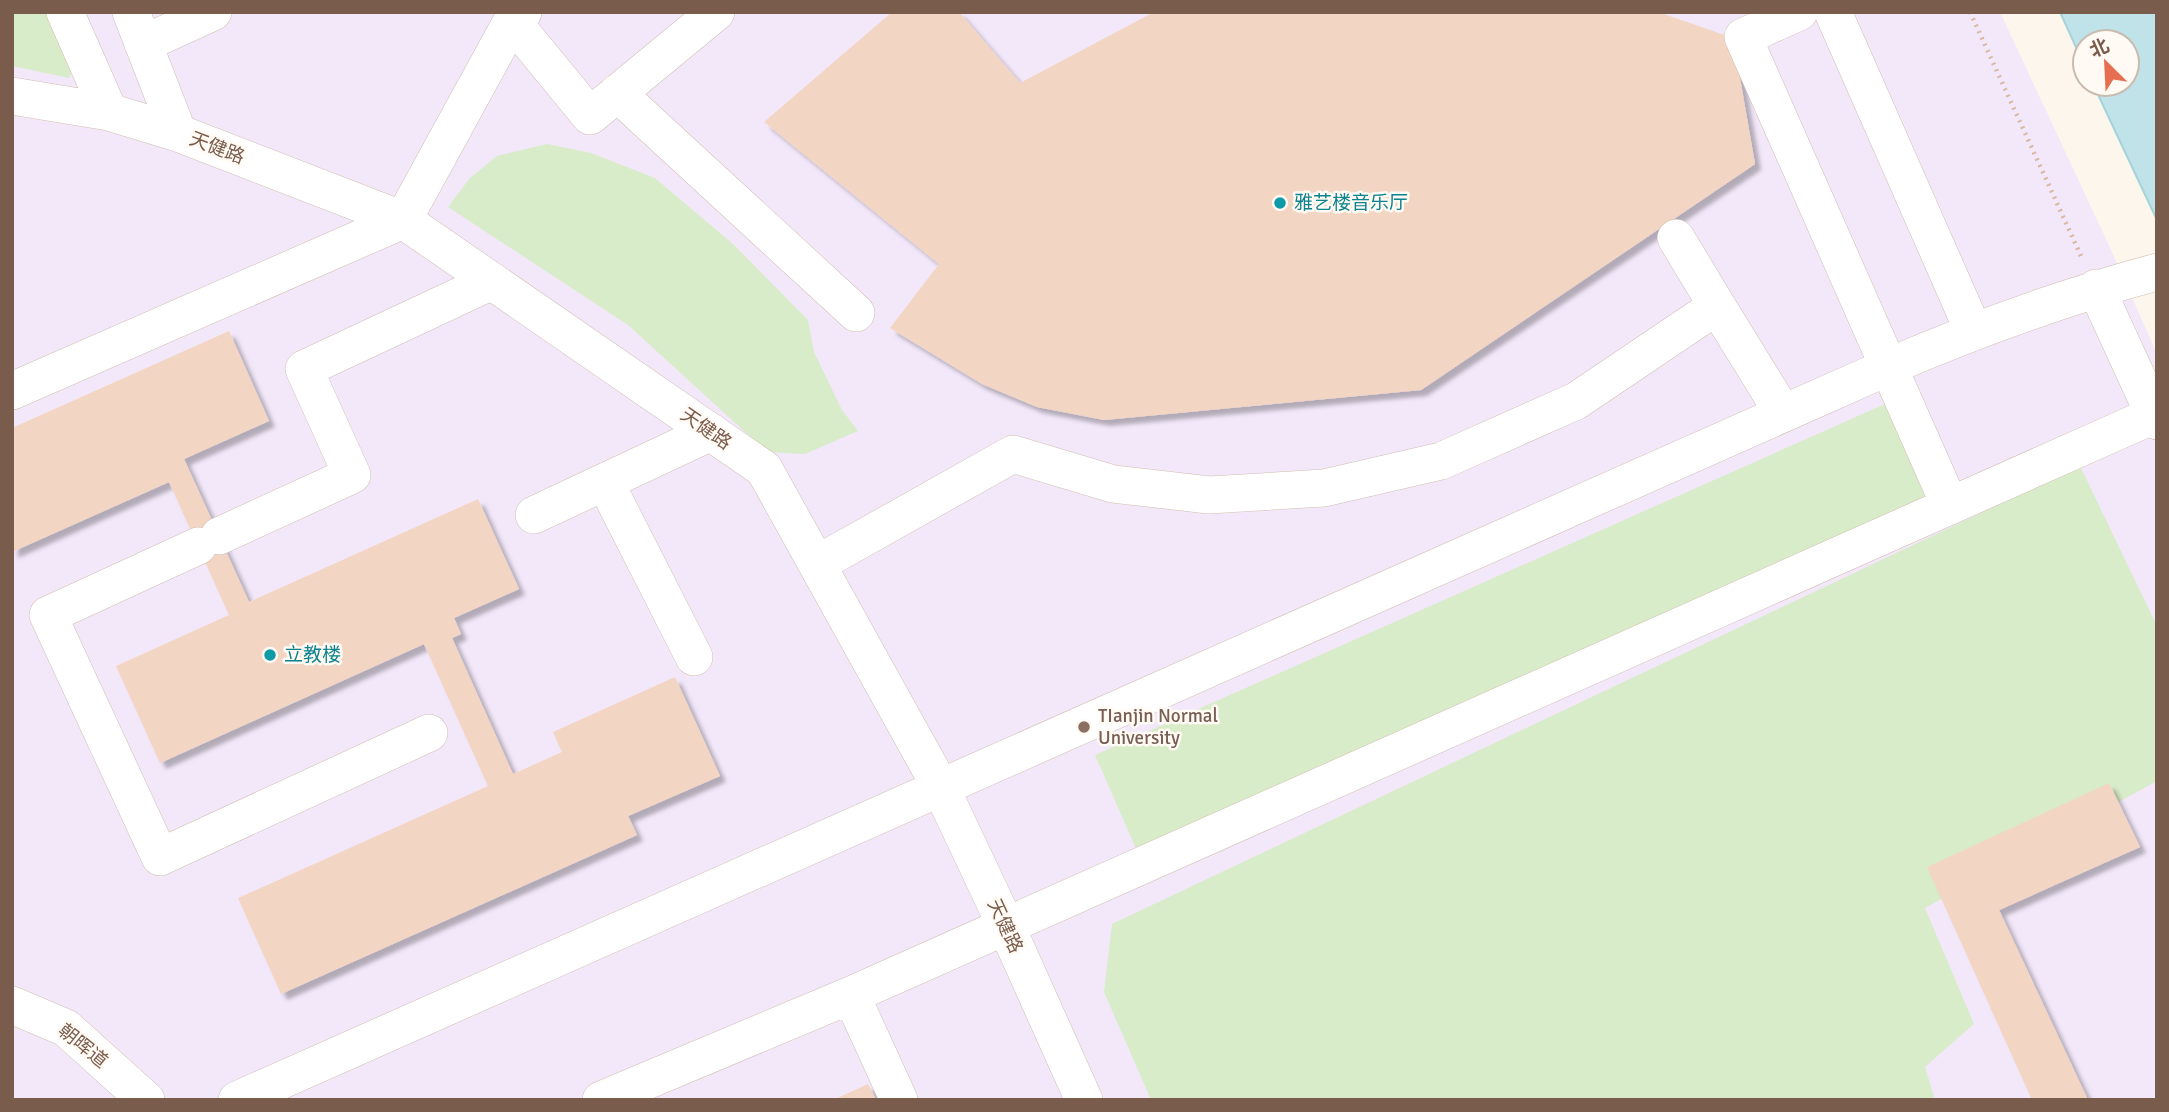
<svg xmlns="http://www.w3.org/2000/svg" width="2169" height="1112" font-family="Signika,'Noto Sans SC',sans-serif">
<defs>
<filter id="shadow"><feDropShadow dx="6" dy="6" stdDeviation="2" flood-color="#0004"/></filter>
</defs>
<rect width="100%" height="100%" fill="#fdf6ec"/>
<path fill="#f3e8fa" d="M 12,12 L 2000,12 L 2112,252 L 2157,354 L 2157,1100 L 12,1100 Z"/>
<path fill="#d8ecc9" d="M 12,12 L 50,12 L 74,67 L 69,78 L 12,66 Z
M 547,144 L 591,153 L 655,178 L 733,244 L 808,320 L 814,352 L 842,410 L 858,431 L 805,454 L 767,452 L 628,325 L 448,207 L 470,178 L 497,156 Z
M 1885,404 L 1928,500 L 1137,851 L 1095,755 Z
M 2080,466 L 2157,626 L 2157,781 L 1925,908 L 1974,1024 L 1925,1067 L 1935,1100 L 1151,1100 L 1104,992 L 1112,924 Z"/>
<path fill="#bfe3e8" stroke="#a5d3da" stroke-width="2" d="M 2060,12 L 2157,12 L 2157,220 L 2093,84 L 2127,84 L 2127,42 L 2085,42 L 2085,67 Z"/>
<path fill="#f3d5c3" filter="url(#shadow)" d="M 892,12 L 959,12 L 1020,83 L 1154,12 L 1658,12 L 1733,38 L 1755,164 L 1421,390 L 1104,420 L 1037,407 L 982,384 L 890,328 L 939,264 L 764,122 Z
M 229,331 L 269,421 L 184,459 L 249,602 L 478,499 L 519,589 L 454,618 L 461,634 L 452,638 L 513,774 L 562,752 L 553,732 L 675,677 L 720,776 L 628,816 L 637,835 L 281,994 L 238,898 L 488,786 L 424,644 L 160,763 L 116,666 L 229,615 L 169,482 L 12,552 L 12,428 Z
M 2109,783 L 2140,847 L 1999,910 L 2088,1100 L 2032,1100 L 1927,867 Z
M 868,1084 L 876,1100 L 833,1100 Z"/>
<g fill="none" stroke-linecap="round" stroke-linejoin="round">
<g stroke="#d1beb0" stroke-width="38">
<path id="minor" d="M 65,12 L 109,112
M 131,12 L 178,133
M 1799,12 L 1743,37 L 1950,506
M 1833,12 L 1973,330
M 512,21 L 590,116 L 716,12
M 143,44 L 213,12
M 617,93 L 856,313
M 12,96 L 109,112 L 178,133 L 403,220 L 764,469 L 940,786 L 1006,926 L 1084,1100
M 1676,238 L 1717,306
M 2096,288 L 2157,421
M 12,391 L 403,220 L 512,21 L 523,12
M 605,482 L 694,657
M 534,515 L 711,432
M 219,536 L 352,475 L 304,369 L 492,281
M 198,546 L 48,615 L 160,857 L 429,733
M 817,564 L 1013,454 L 1113,484 L 1209,495 L 1324,488 L 1441,461 L 1576,401 L 1717,306 L 1783,413
M 851,995 L 899,1100
M 12,1005 L 66,1028 L 146,1100
M 237,1100 L 1888,367 C 1976,329 2064,297 2157,272
M 601,1100 L 851,995 L 2154,415"/>
</g>
<path stroke="#d9b8a5" stroke-width="4.5" stroke-dasharray="2 5" stroke-linecap="butt" d="M 1970,12 L 2081,256"/>
<use href="#minor" stroke="#fff" stroke-width="37"/>
</g>
<g fill="#0f9aa8" stroke="#fffaf3" stroke-width="2.5">
<circle cx="1280" cy="203" r="7"/>
<circle cx="270" cy="655" r="7"/>
</g>
<circle fill="#8d6e63" stroke="#fffaf3" stroke-width="2.5" cx="1084" cy="727" r="7"/>
<g text-anchor="middle" dominant-baseline="central" stroke-width="5" stroke-linejoin="round" paint-order="stroke">
<g font-size="19" fill="#7a5c4d" stroke="#fffaf3">
<text transform="translate(217 148) rotate(21)">天健路</text>
<text transform="translate(706 429) rotate(35)">天健路</text>
<text transform="translate(1005 926) rotate(65)">天健路</text>
<text transform="translate(83 1046) rotate(39)">朝晖道</text>
</g>
<g font-size="19" fill="#0d838f" stroke="#fffaf3" text-anchor="start">
<text x="1294" y="203">雅艺楼音乐厅</text>
<text x="284" y="655">立教楼</text>
</g>
<g font-size="19" fill="#785e54" stroke="#fffaf3" text-anchor="start">
<text x="1098" y="716">TIanjin Normal<tspan x="1098" dy="22">University</tspan></text>
</g>
</g>
<rect width="2169" height="1112" fill="none" stroke="#7a5c4d" stroke-width="28"/>
<g transform="translate(2106 63) rotate(336)"><circle r="33" fill="#fffaf3" stroke="#cabbb1" stroke-width="2"/>
<path d="M0-5L12 26L0 18L-12 26Z" fill="#e76f51"/>
<text y="-10" font-size="19" font-weight="bold" text-anchor="middle" fill="#7a5c4d">北</text>
</g>
</svg>
